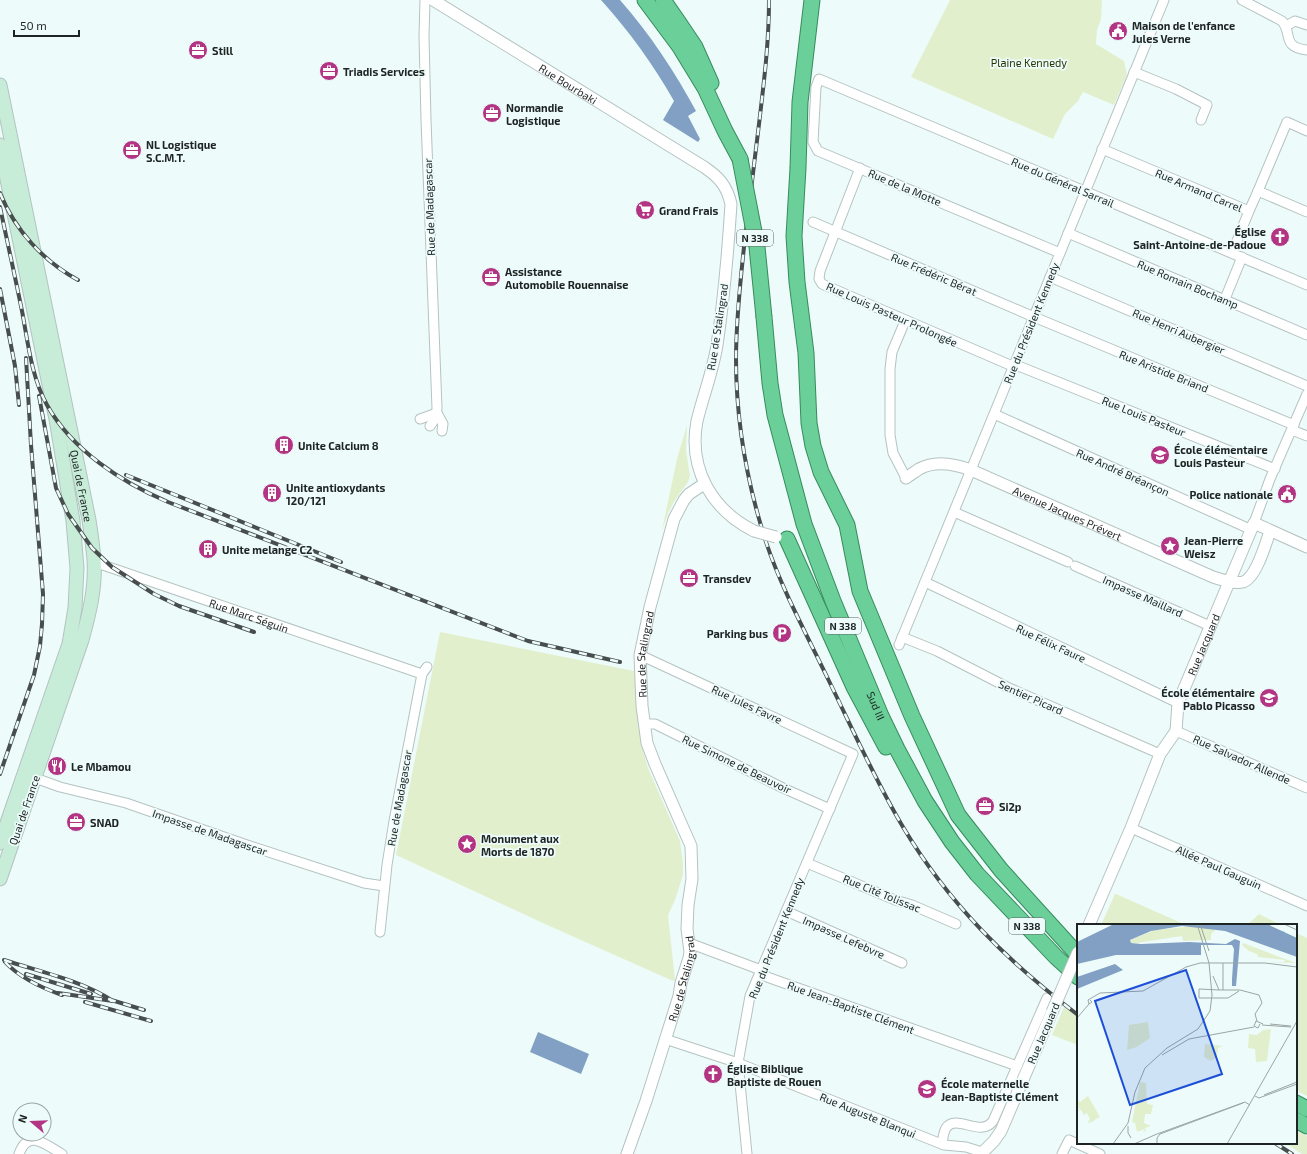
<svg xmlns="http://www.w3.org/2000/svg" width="1307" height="1154" font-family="'Exo 2',sans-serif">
<rect width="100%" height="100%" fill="#edfcfa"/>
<path fill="#e2efcd" d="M 950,0 L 1102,0 L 1101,19 L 1097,30 L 1096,44 L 1124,61 L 1127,75 L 1114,105 L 1083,92 L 1078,101 L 1065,114 L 1053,139 L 911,77 Z
M 687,425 L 686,450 L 690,476 L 688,482 L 675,500 L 669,511 L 662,530 L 677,459 Z
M 440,632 L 634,671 L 642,747 L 648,768 L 680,841 L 683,863 L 683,875 L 675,900 L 668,915 L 675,980 L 673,981 L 545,924 L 396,855 Z
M 1115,894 L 1116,894 L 1186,925 L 1101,925 Z
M 1259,914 L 1281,925 L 1247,925 Z
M 1296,933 L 1307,938 L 1307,1096 L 1299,1092 L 1296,1084 Z
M 1064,1007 L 1078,1017 L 1078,1045 L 1052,1035 Z
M 1296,1130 L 1307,1136 L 1307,1154 L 1302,1154 L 1285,1143 L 1296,1143 Z"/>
<path fill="#81a0c3" d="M 601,0 L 620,0 C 650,34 675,72 696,111 L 688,116 L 700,139 L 698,142 L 663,120 L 674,101 C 653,64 629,31 601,0 Z
M 538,1032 L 589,1054 L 581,1074 L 530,1052 Z"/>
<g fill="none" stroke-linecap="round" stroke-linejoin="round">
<g stroke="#b4c3c1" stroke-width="11">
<g id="minor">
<path d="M 425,0 L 424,36 L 426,120 L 437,408 C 437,415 435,420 430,426"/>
<path d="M 1242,0 L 1282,21 C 1293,34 1281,47 1307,50"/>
<path d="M 1286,26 L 1295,21 L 1307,25"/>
<path d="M 1134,72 L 1176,89 L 1207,105 L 1201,120"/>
<path d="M 1102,149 L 1249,211 L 1258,191 L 1307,212"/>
<path d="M 860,168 L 820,271 L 819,279 L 822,284 L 1010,365 L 1021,367 L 1275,469"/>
<path d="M 1258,191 L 1287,122 L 1307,131"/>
<path d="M 813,222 L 1034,317 L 1294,425"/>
<path d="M 1068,233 L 1307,335"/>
<path d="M 1060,253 L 818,151 L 813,142 L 816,87 L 819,79 L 1307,285"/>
<path d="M 1232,253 L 1249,211"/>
<path d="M 1050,277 L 1307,386"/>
<path d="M 1225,299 L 1242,257"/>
<path d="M 905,321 L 892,352 L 890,369 L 890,435 L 893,453 L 906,478"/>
<path d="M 437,413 L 443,424 L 442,431"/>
<path d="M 994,414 L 1252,530"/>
<path d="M 420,419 L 437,413"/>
<path d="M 1292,430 L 1307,436"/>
<path d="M 954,512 L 1068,562"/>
<path d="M 1254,523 L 1270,479 L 1307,394"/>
<path id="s1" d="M 94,562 L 422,674"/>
<path d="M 1075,566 L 1210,626"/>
<path d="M 925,582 L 1178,703"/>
<path d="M 902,637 L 937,651 L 1007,687 L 1160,754"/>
<path d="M 899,645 L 1164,0"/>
<path d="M 640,655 L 853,754 L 750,996 L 738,1063 L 747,1154"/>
<path d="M 644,724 L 655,724 L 783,788 L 830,809"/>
<path d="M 1176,731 L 1307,788"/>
<path d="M 35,778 L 60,787 L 126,803 L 247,845 L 364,883 L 384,886"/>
<path d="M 1131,828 L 1307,906"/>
<path d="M 807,863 L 895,900 L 912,905 L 956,924"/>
<path d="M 786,911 L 902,963"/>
<path d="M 380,932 L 387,865 L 394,821 L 422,674 L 427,667"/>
<path d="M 689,943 L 761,970 L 767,977 L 1017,1066"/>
<path d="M 665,1039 L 738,1063 L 944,1145 L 966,1147 L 982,1152"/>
<path d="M 942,1144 C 943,1139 943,1133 946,1128 C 956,1113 981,1138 993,1121 L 1047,998"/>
<path d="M 19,1154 C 28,1128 46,1145 62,1154"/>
<path d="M 1062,1154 L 1069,1140 L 1100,1154"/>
</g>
</g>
<g stroke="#b4c3c1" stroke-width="13">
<g id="tertiary">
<path id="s2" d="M 433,0 L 704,167 C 719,177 727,186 731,204 C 728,251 724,298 717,345 C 713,371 703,396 697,421 C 688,469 712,510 754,531"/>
<path id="s3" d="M 906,478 C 910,475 915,472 919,469 C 935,460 955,464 971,470 L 1213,577 C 1222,580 1234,584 1243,582 C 1256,578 1266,543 1270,531"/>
<path id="s4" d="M 1089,925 L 1131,828 L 1160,754 L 1176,731 L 1178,703 L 1254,523 L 1307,547"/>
<path id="s5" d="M 627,1154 L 646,1101 L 679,996 L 681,983 L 689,958 L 690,952 L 687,929 L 688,905 L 692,879 L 691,846 L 655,764 L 647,743 L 642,706 L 640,655 L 650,607 L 674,519 L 684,500 L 689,494 L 704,484"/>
<path d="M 981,1154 L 994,1141 L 1001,1131 L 1052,1012"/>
</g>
</g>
<g stroke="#b4c3c1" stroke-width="15">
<g id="secondary">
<path id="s6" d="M 0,85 L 89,520 C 91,533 93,547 94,560 C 96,587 89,615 82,640 L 0,879"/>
<path d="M 0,145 L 56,419 L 73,521 L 77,568 L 75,608 L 69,644 L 0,843"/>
</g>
</g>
<g stroke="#378b5e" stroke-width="17">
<g id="trunk">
<path d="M 645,0 L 680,47 L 705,88 L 725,131 L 740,159"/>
<path d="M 663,0 L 679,23 L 695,47 L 711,83"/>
<path d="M 812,0 L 800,102 L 798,168 L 794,236 L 797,282 L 806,353 L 809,423 L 813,446 L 821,472 L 847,525 L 860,591 L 912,716 L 958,815 L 1001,870 L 1078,955"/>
<path id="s7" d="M 764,317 L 770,383 L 775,415 L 804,524 L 833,601 L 881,716 L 897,749 L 925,801 L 952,842 L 977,874 L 1056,957 L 1078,977"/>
<path d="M 787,539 L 854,687 L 886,747"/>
<path d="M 1296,1103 L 1307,1109"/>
<path d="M 1296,1120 L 1307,1126"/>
</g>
</g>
<use href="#minor" stroke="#fff" stroke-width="9"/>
<use href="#tertiary" stroke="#fff" stroke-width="11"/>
<use href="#secondary" stroke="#c7edd8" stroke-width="13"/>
<use href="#trunk" stroke="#6acf98" stroke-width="15"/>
<g stroke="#474e4d" stroke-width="4">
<path id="rail" d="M 769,0 C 769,42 764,82 759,124 C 754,165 749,206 744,247 C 740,284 736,321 736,359 C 736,421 747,483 766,542 C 782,590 807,635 829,681 C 853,730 875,780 903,827 C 949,904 1007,961 1078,1015
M 0,193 C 15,230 43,261 78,280
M 0,207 C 7,241 15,276 22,311 C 28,342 31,376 47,405 C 72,450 121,482 168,502 L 528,641 L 620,662
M 0,289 L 15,366 L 19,405
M 39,396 L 56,488 L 68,514 L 92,548 L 112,567 L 154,594 L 179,606 L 254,632
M 126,475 L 341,562
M 0,774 L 34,675 L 40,646 L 42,624 L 43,594 L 31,445 L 26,358
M 4,960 C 41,972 80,980 113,1001 L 58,993
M 5,962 C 20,978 42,988 62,995
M 26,974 L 91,994
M 108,999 L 144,1010
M 85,1002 L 151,1021
M 1275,1143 L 1292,1154"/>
</g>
<use href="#rail" stroke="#edfcfa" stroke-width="2.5" stroke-dasharray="8" stroke-linecap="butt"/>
<g stroke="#b4c3c1" stroke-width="13" stroke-linecap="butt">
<path id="tertiary-bridge" d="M 754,531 L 776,537
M 1052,1012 L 1078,952"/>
</g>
<g stroke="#378b5e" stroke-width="17" stroke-linecap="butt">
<path id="trunk-bridge" d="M 740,159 L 757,247 L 764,317"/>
</g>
<use href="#tertiary-bridge" stroke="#fff" stroke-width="11"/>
<use href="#trunk-bridge" stroke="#6acf98" stroke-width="15"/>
</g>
<defs>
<g id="civic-disc" transform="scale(1)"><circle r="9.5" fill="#b23482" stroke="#edfcfa"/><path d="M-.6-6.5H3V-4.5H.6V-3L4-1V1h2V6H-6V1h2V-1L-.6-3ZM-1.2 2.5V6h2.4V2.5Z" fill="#fff"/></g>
<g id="office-disc" transform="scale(1)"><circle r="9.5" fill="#b23482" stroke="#edfcfa"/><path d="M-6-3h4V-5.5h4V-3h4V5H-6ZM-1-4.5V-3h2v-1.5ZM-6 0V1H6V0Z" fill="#fff"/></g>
<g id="supermarket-disc" transform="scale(1)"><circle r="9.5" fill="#b23482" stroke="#edfcfa"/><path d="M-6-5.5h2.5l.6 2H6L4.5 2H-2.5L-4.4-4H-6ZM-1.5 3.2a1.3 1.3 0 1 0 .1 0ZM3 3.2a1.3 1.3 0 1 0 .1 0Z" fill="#fff"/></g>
<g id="church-disc" transform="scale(1)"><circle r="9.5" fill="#b23482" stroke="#edfcfa"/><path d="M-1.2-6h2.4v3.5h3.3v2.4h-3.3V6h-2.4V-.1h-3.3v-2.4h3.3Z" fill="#fff"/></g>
<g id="building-disc" transform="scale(1)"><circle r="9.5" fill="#b23482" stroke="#edfcfa"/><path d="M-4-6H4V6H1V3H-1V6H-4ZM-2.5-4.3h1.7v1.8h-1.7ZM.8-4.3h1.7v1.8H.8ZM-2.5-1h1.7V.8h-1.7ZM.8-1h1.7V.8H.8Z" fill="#fff"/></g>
<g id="school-disc" transform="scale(1)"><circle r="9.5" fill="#b23482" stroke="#edfcfa"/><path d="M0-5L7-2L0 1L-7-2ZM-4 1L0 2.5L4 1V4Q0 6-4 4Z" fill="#fff"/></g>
<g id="sight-disc" transform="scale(1)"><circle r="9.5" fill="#b23482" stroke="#edfcfa"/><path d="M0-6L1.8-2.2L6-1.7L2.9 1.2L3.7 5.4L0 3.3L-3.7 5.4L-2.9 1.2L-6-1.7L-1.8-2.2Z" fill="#fff"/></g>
<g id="parking-disc" transform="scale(1)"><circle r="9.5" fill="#b23482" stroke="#edfcfa"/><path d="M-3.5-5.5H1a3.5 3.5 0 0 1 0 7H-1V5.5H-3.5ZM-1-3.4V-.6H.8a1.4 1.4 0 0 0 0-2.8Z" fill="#fff"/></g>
<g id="restaurant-disc" transform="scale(1)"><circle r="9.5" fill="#b23482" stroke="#edfcfa"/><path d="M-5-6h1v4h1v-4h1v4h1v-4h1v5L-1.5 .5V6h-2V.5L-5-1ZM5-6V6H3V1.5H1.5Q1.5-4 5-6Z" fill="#fff"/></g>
</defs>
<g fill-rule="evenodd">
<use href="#civic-disc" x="1118" y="31"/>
<use href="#office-disc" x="198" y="50"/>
<use href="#office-disc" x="329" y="71"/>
<use href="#office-disc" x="492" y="113"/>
<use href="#office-disc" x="132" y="150"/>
<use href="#supermarket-disc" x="645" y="210"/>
<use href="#church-disc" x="1280" y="237"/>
<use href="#office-disc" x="491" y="277"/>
<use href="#building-disc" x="284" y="445"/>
<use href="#school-disc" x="1160" y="455"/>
<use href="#building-disc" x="272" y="493"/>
<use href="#civic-disc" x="1287" y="494"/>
<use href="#sight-disc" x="1170" y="546"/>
<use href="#building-disc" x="208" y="549"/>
<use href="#office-disc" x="689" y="578"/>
<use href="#parking-disc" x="782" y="633"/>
<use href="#school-disc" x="1269" y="698"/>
<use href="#restaurant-disc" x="57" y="766"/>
<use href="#office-disc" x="985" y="806"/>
<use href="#office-disc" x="76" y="822"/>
<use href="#sight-disc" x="467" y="844"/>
<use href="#church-disc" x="713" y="1074"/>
<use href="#school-disc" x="927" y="1089"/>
</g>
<g text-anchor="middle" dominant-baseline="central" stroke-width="3.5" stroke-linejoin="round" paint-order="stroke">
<g fill="#edfcfa" stroke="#5c6464" stroke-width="1">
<rect x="737" y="230" width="36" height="16" rx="3"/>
<rect x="825" y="618" width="36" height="16" rx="3"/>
<rect x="1009" y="918" width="36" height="16" rx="3"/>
</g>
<g font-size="10" font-weight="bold" fill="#1e2323">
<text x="755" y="238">N 338</text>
<text x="843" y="626">N 338</text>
<text x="1027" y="926">N 338</text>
</g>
<g font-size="11" font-weight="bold" fill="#1e2323" stroke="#edfcfa" text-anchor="start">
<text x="1132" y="25">Maison de l'enfance<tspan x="1132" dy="13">Jules Verne</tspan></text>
<text x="212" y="50">Still</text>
<text x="343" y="71">Triadis Services</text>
<text x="506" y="107">Normandie<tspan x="506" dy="13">Logistique</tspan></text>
<text x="146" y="144">NL Logistique<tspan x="146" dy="13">S.C.M.T.</tspan></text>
<text x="659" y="210">Grand Frais</text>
<text x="1266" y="231" text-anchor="end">Église<tspan x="1266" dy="13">Saint-Antoine-de-Padoue</tspan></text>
<text x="505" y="271">Assistance<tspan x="505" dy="13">Automobile Rouennaise</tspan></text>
<text x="298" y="445">Unite Calcium 8</text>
<text x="1174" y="449">École élémentaire<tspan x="1174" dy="13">Louis Pasteur</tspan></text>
<text x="286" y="487">Unite antioxydants<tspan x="286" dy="13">120/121</tspan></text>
<text x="1273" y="494" text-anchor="end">Police nationale</text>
<text x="1184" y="540">Jean-Pierre<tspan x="1184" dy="13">Weisz</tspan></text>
<text x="222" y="549">Unite melange C2</text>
<text x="703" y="578">Transdev</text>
<text x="768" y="633" text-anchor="end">Parking bus</text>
<text x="1255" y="692" text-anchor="end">École élémentaire<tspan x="1255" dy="13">Pablo Picasso</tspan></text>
<text x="71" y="766">Le Mbamou</text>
<text x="999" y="806">Si2p</text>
<text x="90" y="822">SNAD</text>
<text x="481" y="838">Monument aux<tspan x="481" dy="13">Morts de 1870</tspan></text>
<text x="727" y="1068">Église Biblique<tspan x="727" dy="13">Baptiste de Rouen</tspan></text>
<text x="941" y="1083">École maternelle<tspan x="941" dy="13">Jean-Baptiste Clément</tspan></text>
</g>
<g font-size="11" fill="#293603" stroke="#edfcfa">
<text x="1029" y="62">Plaine Kennedy</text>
</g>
<g font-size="11" fill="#1e2323" stroke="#edfcfa">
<text stroke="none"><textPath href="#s2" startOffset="159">Rue Bourbaki</textPath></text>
<text transform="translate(1063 182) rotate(23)">Rue du Général Sarrail</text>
<text transform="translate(905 187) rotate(23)">Rue de la Motte</text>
<text transform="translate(1199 190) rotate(23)">Rue Armand Carrel</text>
<text transform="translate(429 207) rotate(-92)">Rue de Madagascar</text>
<text transform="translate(934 274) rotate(23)">Rue Frédéric Bérat</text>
<text transform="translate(1188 284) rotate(23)">Rue Romain Bochamp</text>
<text transform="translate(892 314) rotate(24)">Rue Louis Pasteur Prolongée</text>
<text transform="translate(1031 323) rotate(-68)">Rue du Président Kennedy</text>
<text transform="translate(717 327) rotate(-81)">Rue de Stalingrad</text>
<text transform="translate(1179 331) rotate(23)">Rue Henri Aubergier</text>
<text transform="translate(1164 371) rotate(22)">Rue Aristide Briand</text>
<text transform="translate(1144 416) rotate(22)">Rue Louis Pasteur</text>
<text transform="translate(1123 472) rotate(24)">Rue André Bréançon</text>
<text stroke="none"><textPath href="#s6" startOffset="409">Quai de France</textPath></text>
<text stroke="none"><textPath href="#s3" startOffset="175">Avenue Jacques Prévert</textPath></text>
<text transform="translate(1143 596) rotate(24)">Impasse Maillard</text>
<text stroke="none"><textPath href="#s1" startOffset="164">Rue Marc Séguin</textPath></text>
<text transform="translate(1051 643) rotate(25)">Rue Félix Faure</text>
<text stroke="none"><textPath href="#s4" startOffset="305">Rue Jacquard</textPath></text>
<text stroke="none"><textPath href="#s5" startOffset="520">Rue de Stalingrad</textPath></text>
<text transform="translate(1031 697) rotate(24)">Sentier Picard</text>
<text transform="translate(747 704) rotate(25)">Rue Jules Favre</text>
<text stroke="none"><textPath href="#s7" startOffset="407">Sud III</textPath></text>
<text transform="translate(1242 759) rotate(24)">Rue Salvador Allende</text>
<text transform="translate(737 764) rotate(26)">Rue Simone de Beauvoir</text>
<text transform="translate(399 798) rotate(-80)">Rue de Madagascar</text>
<text transform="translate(24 810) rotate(-71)">Quai de France</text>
<text transform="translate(210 832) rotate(19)">Impasse de Madagascar</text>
<text transform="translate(1219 867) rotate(24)">Allée Paul Gauguin</text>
<text transform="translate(882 893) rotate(22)">Rue Cité Tolissac</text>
<text transform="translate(844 937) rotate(24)">Impasse Lefebvre</text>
<text transform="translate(776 938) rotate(-68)">Rue du Président Kennedy</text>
<text stroke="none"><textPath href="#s5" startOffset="184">Rue de Stalingrad</textPath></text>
<text transform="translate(851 1007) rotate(20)">Rue Jean-Baptiste Clément</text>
<text transform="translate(1043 1033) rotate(-67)">Rue Jacquard</text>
<text transform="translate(868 1115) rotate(22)">Rue Auguste Blanqui</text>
</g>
</g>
<g transform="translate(1077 924)">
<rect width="220" height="220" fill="#edfcfa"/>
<path d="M 118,2 L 138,6 L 134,10 L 134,16 L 106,17 L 105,12 L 60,19 L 54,19 L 53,16 L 78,6 ZM 166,19 L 200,32 L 219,39 L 182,38 L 207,38 L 208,36 L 181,33 L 180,30 L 172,27 L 165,21 ZM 71,98 L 73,114 L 60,123 L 50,126 L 52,101 ZM 194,105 L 190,137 L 179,138 L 178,125 L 171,124 L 172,110 L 180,111 L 186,106 ZM 128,120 L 146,122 L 141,124 L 140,133 L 134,137 L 127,133 ZM 63,158 L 69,159 L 70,180 L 76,181 L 74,190 L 68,190 L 67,199 L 74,202 L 68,204 L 69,207 L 66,208 L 68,205 L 60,208 L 58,199 L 55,198 ZM 11,172 L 23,193 L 19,195 L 15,198 L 10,199 L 13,195 L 10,189 L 7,191 L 4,186 L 0,188 L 3,185 L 0,183 L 0,174 L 3,178 Z" fill="#e2efcd"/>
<path d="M 37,0 L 190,0 L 220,14 L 220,33 L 148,7 L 105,2 L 74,7 L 53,16 L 54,19 L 64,20 L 112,18 L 149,20 L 158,15 L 163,17 L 159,62 L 155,62 L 155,55 L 157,25 L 155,21 L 124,21 L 124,31 L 39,31 L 0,40 L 0,18 ZM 38,40 L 46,46 L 0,65 L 0,53 Z" fill="#81a0c3"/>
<path fill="none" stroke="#81a0c3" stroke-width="2" d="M 190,21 L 207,8"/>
<path fill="none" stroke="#9aa5a4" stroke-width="1" d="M 123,0 L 132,27M 207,0 L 220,6M 136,52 L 142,66 L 163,66 L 182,71 L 185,79 L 178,90 L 180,97M 142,66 L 122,65 L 122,74 L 151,74 L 162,67M 146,66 L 146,39M 13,76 L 15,78 L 12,80 L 11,76 L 23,69 L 66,67 L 109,43 L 123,39 L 188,39 L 220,43M 0,94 L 12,80M 183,100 L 181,104 L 177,102 L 179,97 L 186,100M 193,100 L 214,102M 185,101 L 214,103M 85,131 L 112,115 L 177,103M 187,171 L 220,158M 178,172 L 182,174 L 220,160M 51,202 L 51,209 L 54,214M 80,210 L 168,178 L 173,181M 36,220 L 51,199 L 58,168 L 68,144 L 90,124 L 121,105 L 133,87 L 135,71 L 132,39 L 120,0M 57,220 L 80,210M 80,220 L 80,214 L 83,210 L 166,179M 150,220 L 220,97"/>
<path fill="#1d4ed8" fill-opacity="0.15" stroke="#1d4ed8" stroke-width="2" d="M 109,46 L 145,150 L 53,181 L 18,77 Z"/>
<rect width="220" height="220" fill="none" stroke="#1e2323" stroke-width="2"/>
</g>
<g transform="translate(32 1122) rotate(289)"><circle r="19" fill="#edfcfa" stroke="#9aa5a4"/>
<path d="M0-3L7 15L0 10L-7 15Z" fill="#b23482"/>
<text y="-6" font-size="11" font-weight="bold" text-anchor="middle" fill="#1e2323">N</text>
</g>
<path d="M14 30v6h65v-6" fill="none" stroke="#1e2323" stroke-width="2"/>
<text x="20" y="30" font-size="12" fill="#1e2323" stroke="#edfcfa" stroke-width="3" paint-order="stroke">50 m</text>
</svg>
